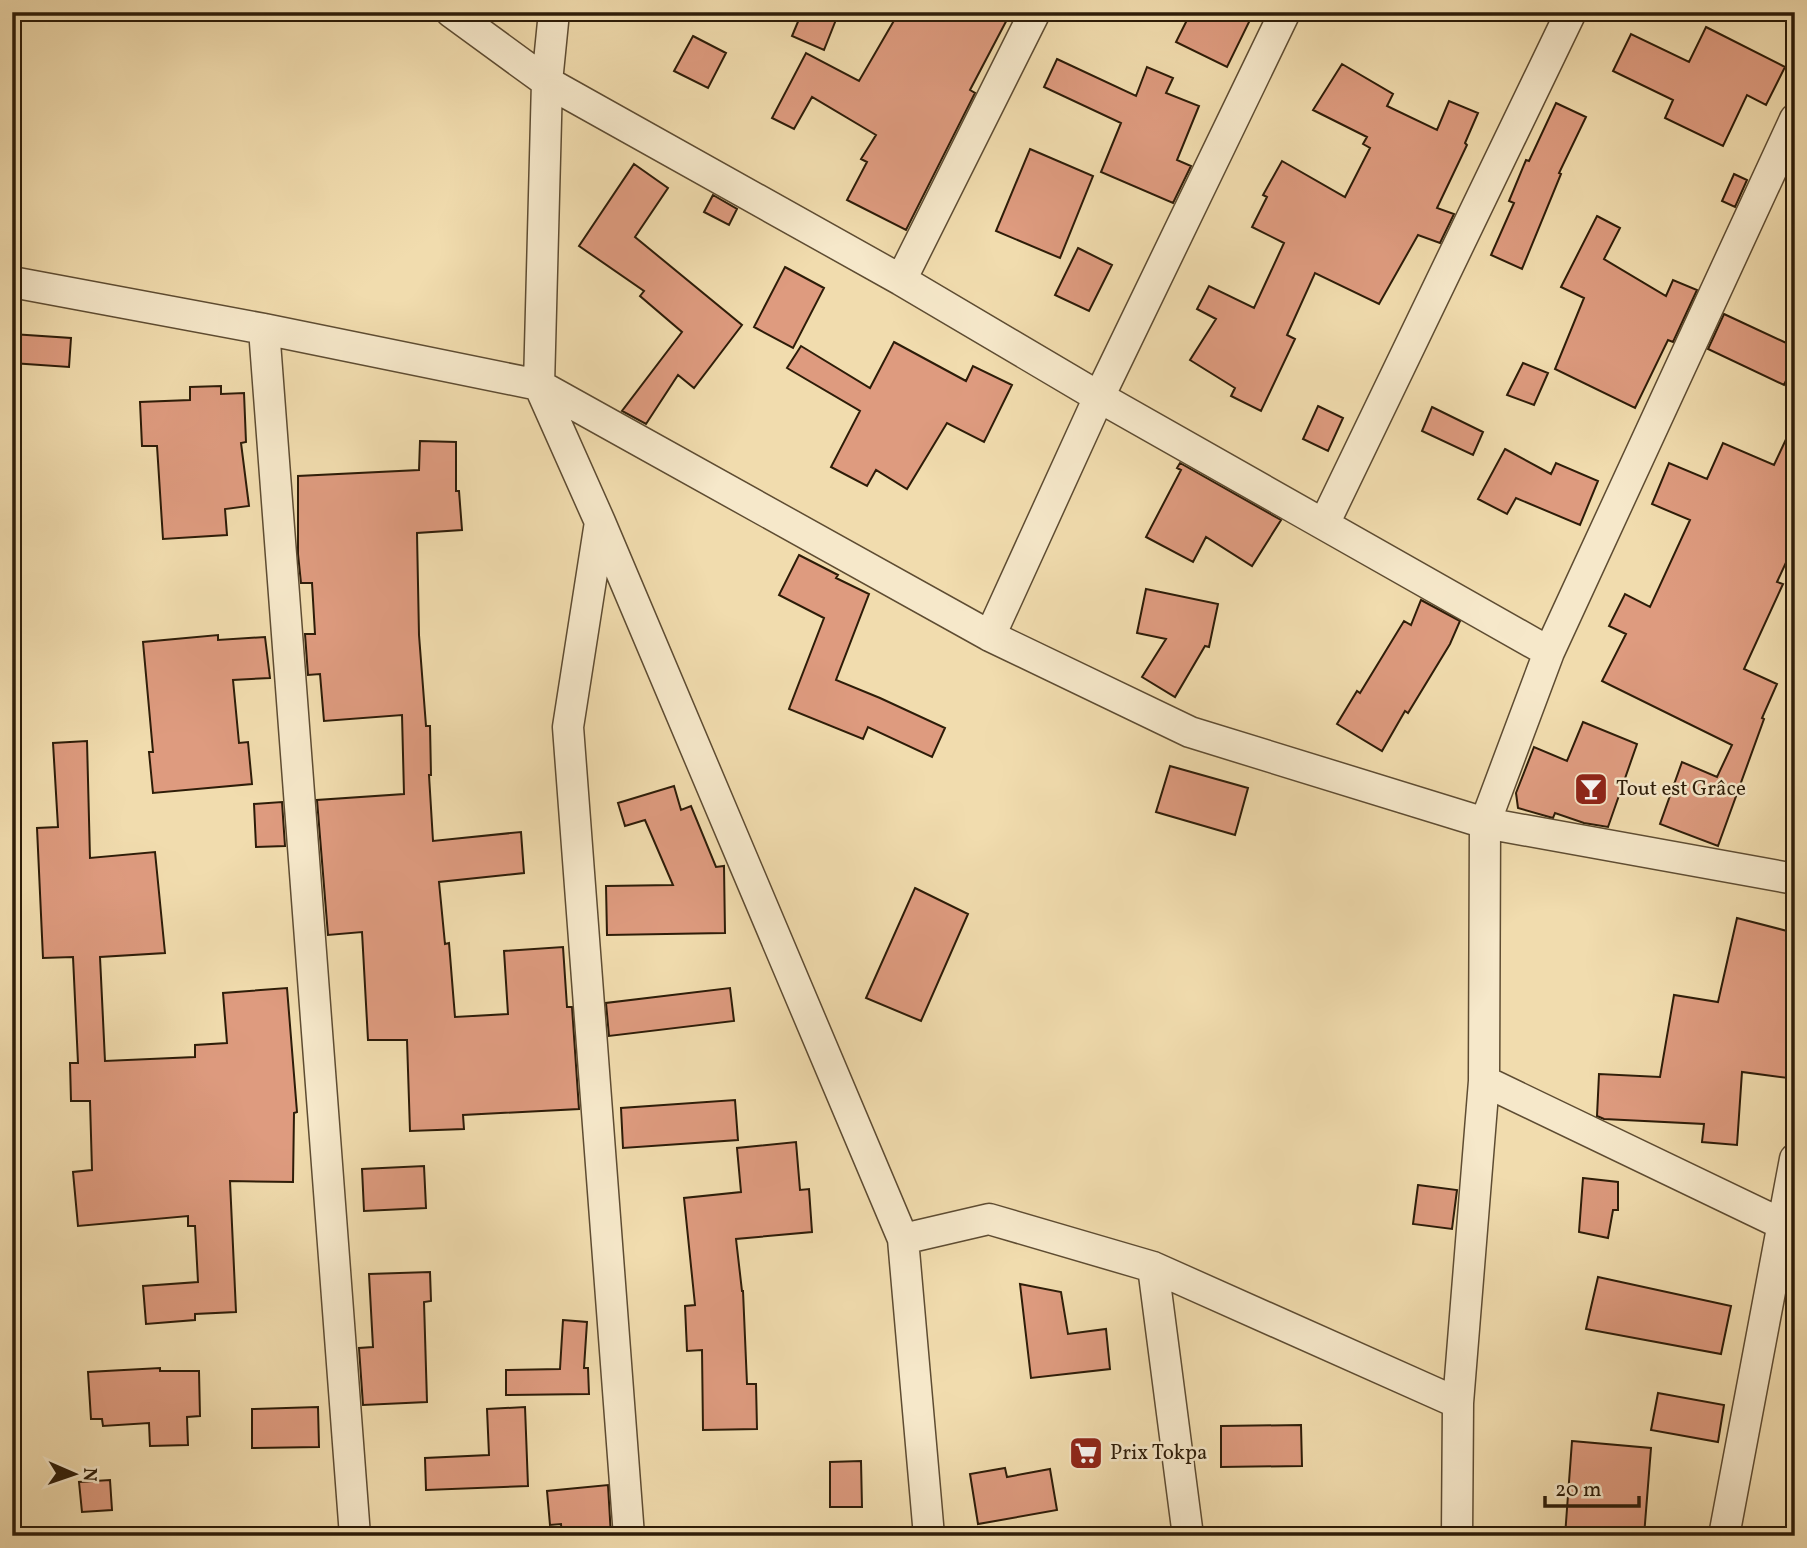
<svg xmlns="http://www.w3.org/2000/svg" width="1807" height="1548" font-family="Vollkorn,serif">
<rect width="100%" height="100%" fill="#f1dcae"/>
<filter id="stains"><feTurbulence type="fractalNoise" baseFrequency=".00286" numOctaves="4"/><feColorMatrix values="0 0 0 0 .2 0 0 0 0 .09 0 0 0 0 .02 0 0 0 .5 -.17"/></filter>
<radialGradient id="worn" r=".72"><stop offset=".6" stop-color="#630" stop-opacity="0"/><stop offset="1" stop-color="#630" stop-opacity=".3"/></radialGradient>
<path fill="#de9b7f" stroke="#2d1c08" stroke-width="2" d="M 802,12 L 839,12 L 824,50 L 792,36 Z
M 899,12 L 1011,12 L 970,90 L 975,93 L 906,230 L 847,200 L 867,162 L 861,159 L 876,135 L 812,97 L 794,129 L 772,118 L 806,53 L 859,81 Z
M 1191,12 L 1235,12 L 1250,20 L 1227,67 L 1176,42 Z
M 1706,27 L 1785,67 L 1766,105 L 1747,95 L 1723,146 L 1665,118 L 1673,100 L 1613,71 L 1631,34 L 1689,62 Z
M 693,36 L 726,53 L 708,88 L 674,71 Z
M 1057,59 L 1136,96 L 1147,67 L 1173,78 L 1166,93 L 1199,106 L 1177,160 L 1191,166 L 1173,203 L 1101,172 L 1121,123 L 1044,87 Z
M 1342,64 L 1393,94 L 1387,106 L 1437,130 L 1449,101 L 1478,113 L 1465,143 L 1467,145 L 1437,208 L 1454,214 L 1440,243 L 1418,235 L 1379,304 L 1315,273 L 1287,335 L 1295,339 L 1261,411 L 1231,396 L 1235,388 L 1190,360 L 1216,319 L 1197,309 L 1209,286 L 1254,308 L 1284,243 L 1252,227 L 1267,197 L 1263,195 L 1282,161 L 1345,197 L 1370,148 L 1363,144 L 1367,137 L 1313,110 Z
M 1556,103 L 1586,117 L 1559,173 L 1561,174 L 1522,269 L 1491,255 L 1514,203 L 1509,201 L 1526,160 L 1529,161 Z
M 1030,149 L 1093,176 L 1060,258 L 996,231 Z
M 634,164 L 668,188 L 635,237 L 742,325 L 694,388 L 678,375 L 646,424 L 622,411 L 682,332 L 640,296 L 644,291 L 579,246 Z
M 1734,174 L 1747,180 L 1735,207 L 1722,201 Z
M 713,195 L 737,209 L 729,225 L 704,212 Z
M 1597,216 L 1620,228 L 1604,259 L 1666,296 L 1673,280 L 1697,290 L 1673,342 L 1668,340 L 1635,408 L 1555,369 L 1584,298 L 1561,287 Z
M 1078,248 L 1112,265 L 1089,311 L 1055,295 Z
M 785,267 L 824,288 L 793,348 L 754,327 Z
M 1724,314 L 1795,347 L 1795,361 L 1784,385 L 1708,349 Z
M 12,334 L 71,338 L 69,367 L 12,363 Z
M 894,342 L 966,381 L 973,366 L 1012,385 L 984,442 L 947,423 L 907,489 L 876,470 L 867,486 L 831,467 L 860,411 L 787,368 L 801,346 L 870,388 Z
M 1523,363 L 1548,373 L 1534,405 L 1507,395 Z
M 221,386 L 221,394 L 244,393 L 246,442 L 241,443 L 249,506 L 225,509 L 227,535 L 163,539 L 157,446 L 142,446 L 140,402 L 190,400 L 190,387 Z
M 1318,406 L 1343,418 L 1328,451 L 1303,439 Z
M 1432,407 L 1483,432 L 1473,455 L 1422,431 Z
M 1795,420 L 1795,543 L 1777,582 L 1783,584 L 1744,669 L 1777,684 L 1762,718 L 1764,719 L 1718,846 L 1660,824 L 1682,762 L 1717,777 L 1732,745 L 1602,681 L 1626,634 L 1609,626 L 1625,594 L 1650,607 L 1690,520 L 1652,504 L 1669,463 L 1707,479 L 1723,443 L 1774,465 Z
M 420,441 L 456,442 L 456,491 L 459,491 L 462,530 L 417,533 L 419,635 L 426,726 L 430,726 L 431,775 L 429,775 L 433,841 L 521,832 L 524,873 L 439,882 L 445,944 L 449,943 L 455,1017 L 508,1014 L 504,951 L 563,947 L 567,1007 L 572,1007 L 579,1109 L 463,1115 L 464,1129 L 410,1131 L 407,1040 L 368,1040 L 362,932 L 328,935 L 317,800 L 404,794 L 402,715 L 324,721 L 320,674 L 308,675 L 305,634 L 315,634 L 312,583 L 301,583 L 298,554 L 298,476 L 419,470 Z
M 1505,449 L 1551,474 L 1556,463 L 1598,481 L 1580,525 L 1516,498 L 1507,514 L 1478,499 Z
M 1180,463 L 1281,520 L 1252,566 L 1206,537 L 1193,562 L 1146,537 L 1181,470 L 1177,468 Z
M 799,555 L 838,575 L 836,578 L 869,594 L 836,680 L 880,698 L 945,728 L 932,757 L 868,727 L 863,739 L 789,709 L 824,618 L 779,595 Z
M 1146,589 L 1218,604 L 1209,647 L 1205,646 L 1175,697 L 1142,677 L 1166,639 L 1137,633 Z
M 1421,600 L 1460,621 L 1450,644 L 1408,713 L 1405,711 L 1382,751 L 1337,724 L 1357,691 L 1360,693 L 1404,621 L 1411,625 Z
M 218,635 L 218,640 L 265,637 L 270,678 L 233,680 L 239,743 L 248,742 L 252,784 L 153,793 L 149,752 L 153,752 L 143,642 Z
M 1583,722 L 1637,744 L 1608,827 L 1584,823 L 1555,813 L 1553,818 L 1518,808 L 1516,793 L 1534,747 L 1567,761 Z
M 87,741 L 90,858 L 155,852 L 165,953 L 100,957 L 105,1061 L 195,1057 L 195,1045 L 227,1043 L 223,993 L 287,988 L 297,1112 L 294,1113 L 293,1182 L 230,1181 L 236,1312 L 195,1314 L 195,1320 L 146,1324 L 143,1286 L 198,1282 L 195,1226 L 188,1226 L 188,1216 L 78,1226 L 73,1172 L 92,1170 L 90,1101 L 71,1101 L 70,1063 L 78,1063 L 73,957 L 43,958 L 37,828 L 58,827 L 53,743 Z
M 1170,766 L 1248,788 L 1235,835 L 1156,812 Z
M 674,786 L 681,810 L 691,806 L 716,867 L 724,866 L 725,933 L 607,935 L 606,886 L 673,885 L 645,820 L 625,826 L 618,803 Z
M 282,802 L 285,846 L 256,847 L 254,804 Z
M 915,888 L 968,914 L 921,1021 L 866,998 Z
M 1737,918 L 1795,933 L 1795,1029 L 1788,1078 L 1742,1072 L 1737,1145 L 1702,1142 L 1704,1124 L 1604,1119 L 1597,1116 L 1599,1074 L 1660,1077 L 1674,995 L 1718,1002 Z
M 730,988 L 734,1021 L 609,1036 L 606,1003 Z
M 735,1100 L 738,1140 L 623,1148 L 621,1108 Z
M 796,1142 L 800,1190 L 809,1189 L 812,1232 L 736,1239 L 742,1291 L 743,1291 L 747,1384 L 756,1384 L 757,1429 L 703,1430 L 702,1350 L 687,1351 L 685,1306 L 695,1305 L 684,1198 L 741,1192 L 737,1148 Z
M 424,1166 L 426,1208 L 364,1211 L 362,1169 Z
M 1583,1178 L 1618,1182 L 1618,1210 L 1613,1210 L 1608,1238 L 1579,1232 Z
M 1418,1185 L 1457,1190 L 1452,1229 L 1413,1224 Z
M 430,1272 L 431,1301 L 424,1302 L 427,1402 L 363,1405 L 359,1348 L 373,1347 L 369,1274 Z
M 1598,1277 L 1731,1306 L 1721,1354 L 1586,1329 Z
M 1020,1284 L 1061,1292 L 1068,1334 L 1106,1329 L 1110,1369 L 1031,1378 Z
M 563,1320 L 587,1322 L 584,1368 L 588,1368 L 589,1394 L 506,1395 L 506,1370 L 560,1369 Z
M 160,1368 L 160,1371 L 199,1371 L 200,1416 L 187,1417 L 188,1445 L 150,1446 L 149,1423 L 103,1426 L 102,1419 L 91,1419 L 88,1372 Z
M 1658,1393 L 1724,1405 L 1718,1442 L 1651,1430 Z
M 318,1407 L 319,1447 L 252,1448 L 252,1409 Z
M 525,1407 L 528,1486 L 426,1490 L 425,1458 L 489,1455 L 487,1409 Z
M 1301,1425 L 1302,1466 L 1221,1467 L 1221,1426 Z
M 1572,1441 L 1651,1448 L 1644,1536 L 1565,1536 Z
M 861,1461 L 862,1507 L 830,1507 L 830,1462 Z
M 1005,1468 L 1007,1477 L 1050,1469 L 1057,1510 L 978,1524 L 970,1474 Z
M 110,1480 L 112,1510 L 82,1512 L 79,1482 Z
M 608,1485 L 611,1536 L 562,1536 L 561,1524 L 550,1525 L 547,1491 Z"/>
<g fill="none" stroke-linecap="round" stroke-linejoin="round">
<g stroke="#5e4c32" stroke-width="33">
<path id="minor" d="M 451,12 L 547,82 L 901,280 L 1099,397 L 1549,652
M 554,12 L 547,82 L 539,385 L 600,522 L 903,1239 L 929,1536
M 901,280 L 1035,12
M 12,282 L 264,329 L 539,385 L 990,636 L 1190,732 L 1485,823 L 1795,879
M 264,329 L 355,1536
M 600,522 L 568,727 L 629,1536
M 1324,524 L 1571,12
M 990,636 L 1099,397 L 1285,12
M 1484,1081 L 1782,1224
M 903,1239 L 989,1219 L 1153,1267 L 1458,1403
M 1153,1267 L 1188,1536
M 1457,1536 L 1458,1403 L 1484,1081 L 1485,823 L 1549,652 L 1795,119
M 1724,1536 L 1795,1159"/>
</g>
<use href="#minor" stroke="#f6e8ca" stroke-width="30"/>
</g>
<defs>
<g id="bar-square" transform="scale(1.75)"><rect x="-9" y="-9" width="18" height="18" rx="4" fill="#8f2418" stroke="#f6e8ca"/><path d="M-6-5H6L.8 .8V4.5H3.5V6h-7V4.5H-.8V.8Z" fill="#fff"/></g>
<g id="supermarket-square" transform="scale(1.75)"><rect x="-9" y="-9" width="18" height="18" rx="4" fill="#8f2418" stroke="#f6e8ca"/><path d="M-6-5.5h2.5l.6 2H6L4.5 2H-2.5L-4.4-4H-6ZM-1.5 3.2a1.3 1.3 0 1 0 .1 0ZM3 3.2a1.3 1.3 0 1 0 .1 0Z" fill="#fff"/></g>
</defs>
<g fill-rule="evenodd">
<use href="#bar-square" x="1591" y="789"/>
<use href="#supermarket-square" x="1086" y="1453"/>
</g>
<g text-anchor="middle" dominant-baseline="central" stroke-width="5" stroke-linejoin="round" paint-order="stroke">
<g font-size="21" fill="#2d1c08" stroke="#f6e8ca" text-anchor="start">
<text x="1616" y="789">Tout est Grâce</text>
<text x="1110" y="1453">Prix Tokpa</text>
</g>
</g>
<rect width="1807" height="1548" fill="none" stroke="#f1dcae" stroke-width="42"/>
<rect x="14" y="14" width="1779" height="1520" fill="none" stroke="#2d1c08" stroke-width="3.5"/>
<rect x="21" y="21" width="1765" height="1506" fill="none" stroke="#2d1c08" stroke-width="2"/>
<g transform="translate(74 1474) rotate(92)" stroke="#f6e8ca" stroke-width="5" paint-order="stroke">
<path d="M0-5L12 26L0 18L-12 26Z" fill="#2d1c08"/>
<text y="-10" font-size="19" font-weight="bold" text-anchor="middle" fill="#2d1c08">N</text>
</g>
<path d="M1545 1496v10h94v-10" fill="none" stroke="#2d1c08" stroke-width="3.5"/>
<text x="1555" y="1496" font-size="21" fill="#2d1c08" stroke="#f6e8ca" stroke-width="5" paint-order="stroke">20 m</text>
<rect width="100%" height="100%" filter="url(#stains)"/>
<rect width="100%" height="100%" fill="url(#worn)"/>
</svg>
